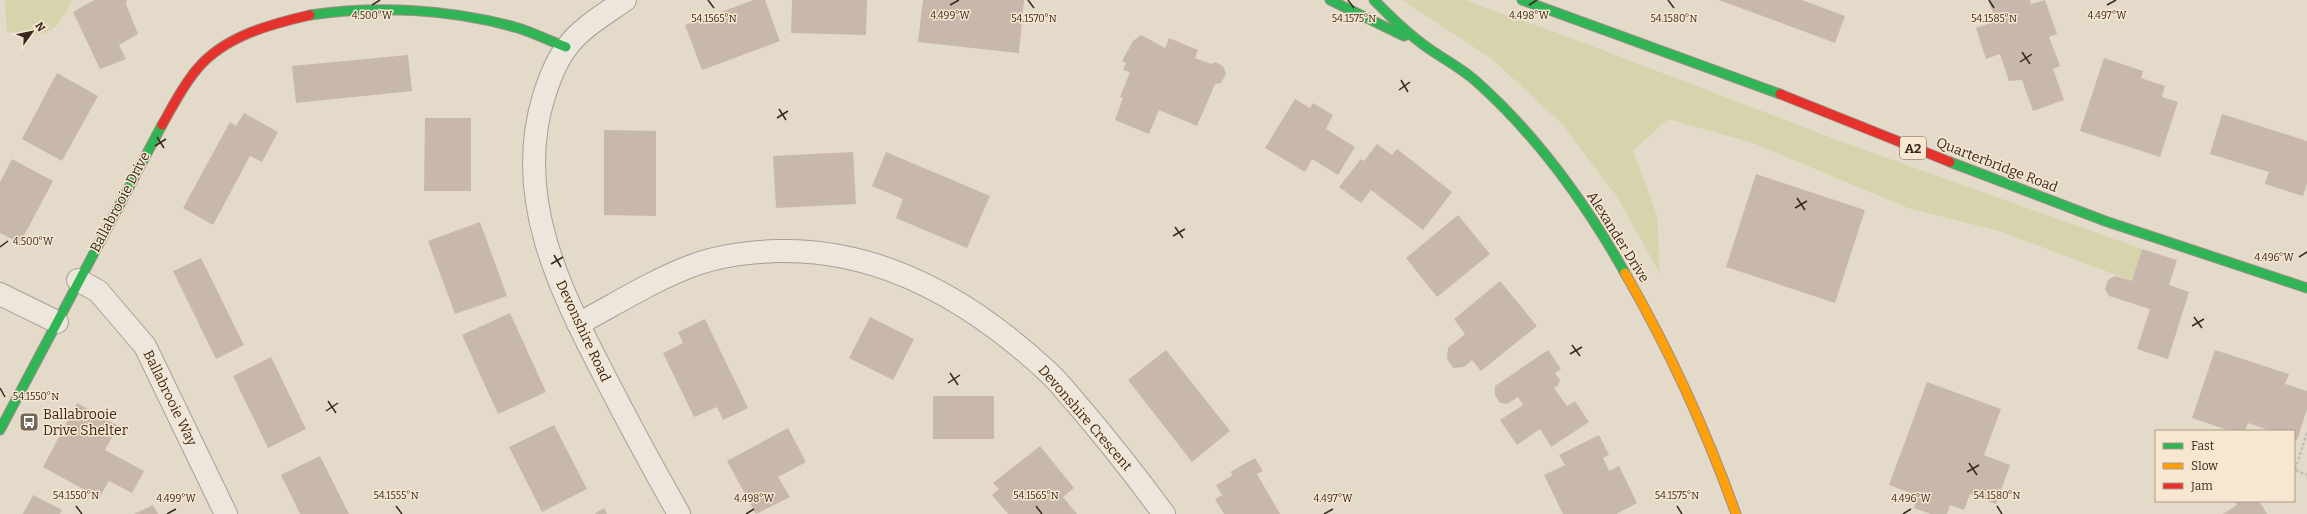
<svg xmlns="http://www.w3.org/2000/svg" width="2307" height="514" font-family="Bitter,serif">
<rect width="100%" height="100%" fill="#e4daca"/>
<path fill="#d7d3ac" d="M 5,0 L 73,0 C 52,37 49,36 7,32 Z
M 1402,0 L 1464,0 L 1563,35 L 1848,144 L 2142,249 L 2132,281 L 2002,232 L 1908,208 L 1753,143 L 1668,119 L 1633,151 L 1657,215 L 1660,274 L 1616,195 L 1563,125 L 1492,59 Z"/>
<path fill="#c8b8ab" d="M 94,0 L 127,0 L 126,4 L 138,34 L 119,45 L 126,59 L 100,69 L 73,12 Z
M 754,0 L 765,0 L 780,41 L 702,70 L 685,25 Z
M 792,0 L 867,0 L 866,35 L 791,33 Z
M 923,0 L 1024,0 L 1019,53 L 918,42 Z
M 1719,0 L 1802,0 L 1845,16 L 1835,43 Z
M 1988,0 L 2030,0 L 2031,4 L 2045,0 L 2057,34 L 2049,37 L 2060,66 L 2053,69 L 2064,100 L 2033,111 L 2022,80 L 2009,81 L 2000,54 L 1986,59 L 1976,28 L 1996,21 Z
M 1141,35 L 1165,48 L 1169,38 L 1198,50 L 1195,58 L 1211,64 L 1215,62 L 1223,66 L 1226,74 L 1221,83 L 1215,84 L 1197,126 L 1159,110 L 1149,134 L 1115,120 L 1123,98 L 1120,97 L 1130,72 L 1123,70 L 1126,63 L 1122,61 L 1133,41 Z
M 408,55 L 412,91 L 296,103 L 292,66 Z
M 2104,58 L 2143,71 L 2141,78 L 2165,86 L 2162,97 L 2178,102 L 2160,157 L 2080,131 Z
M 57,73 L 98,96 L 62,161 L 22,139 Z
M 1295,99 L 1310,108 L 1313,103 L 1333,115 L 1326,129 L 1355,147 L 1338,175 L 1312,159 L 1305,172 L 1265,148 Z
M 244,113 L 278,132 L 262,162 L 250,156 L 213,225 L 183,208 L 230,122 L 236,126 Z
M 2222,114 L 2307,141 L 2307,183 L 2303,196 L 2265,184 L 2269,172 L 2210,154 Z
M 425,118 L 471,118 L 471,191 L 424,191 Z
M 604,130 L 656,131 L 656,216 L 604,215 Z
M 1377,144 L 1392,155 L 1397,149 L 1452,192 L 1423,230 L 1371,190 L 1361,203 L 1339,187 L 1361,159 L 1364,161 Z
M 853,152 L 856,204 L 776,208 L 773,156 Z
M 886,152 L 990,196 L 967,248 L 896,218 L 903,199 L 872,186 Z
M 12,159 L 53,181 L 20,243 L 0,233 L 0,182 Z
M 1756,174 L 1865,210 L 1835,303 L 1726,267 Z
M 1458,215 L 1490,254 L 1437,297 L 1406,258 Z
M 480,222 L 507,296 L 455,314 L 428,241 Z
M 2142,249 L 2177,260 L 2169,285 L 2189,292 L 2168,359 L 2137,349 L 2150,309 L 2109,296 L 2105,289 L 2108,280 L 2115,276 L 2132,281 Z
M 201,258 L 244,345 L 216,359 L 173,271 Z
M 1500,281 L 1537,326 L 1481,371 L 1472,360 L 1464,367 L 1453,368 L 1447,359 L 1448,348 L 1465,334 L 1454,319 Z
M 510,313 L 546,392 L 498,414 L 462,335 Z
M 870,317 L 914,339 L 893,380 L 849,358 Z
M 705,319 L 748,408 L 723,420 L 717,407 L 694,417 L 663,353 L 683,343 L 678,332 Z
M 1166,350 L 1230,431 L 1192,462 L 1128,380 Z
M 1548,350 L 1561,369 L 1555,373 L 1560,380 L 1558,386 L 1554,388 L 1567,406 L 1575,401 L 1589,422 L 1551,447 L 1540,429 L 1517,445 L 1500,420 L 1523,405 L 1518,397 L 1507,404 L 1500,403 L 1495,395 L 1495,386 Z
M 2215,350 L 2289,374 L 2285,384 L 2307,391 L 2307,409 L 2297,440 L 2294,439 L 2294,431 L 2271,431 L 2248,423 L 2245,431 L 2230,431 L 2192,418 Z
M 271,357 L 306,429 L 268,448 L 233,376 Z
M 1927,382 L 2001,409 L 1984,455 L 2010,465 L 1996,504 L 1970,494 L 1964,510 L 1950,505 L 1947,514 L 1931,514 L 1914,508 L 1918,496 L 1889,485 Z
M 933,396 L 994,396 L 994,439 L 933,439 Z
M 77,403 L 118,426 L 105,450 L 144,471 L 132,493 L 109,481 L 99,498 L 43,467 Z
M 554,425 L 587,489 L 542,512 L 509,447 Z
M 788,428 L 806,462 L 778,477 L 790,497 L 756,514 L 727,461 Z
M 1599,435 L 1609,455 L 1603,458 L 1609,471 L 1619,466 L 1637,503 L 1616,514 L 1563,514 L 1544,475 L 1565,465 L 1559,455 Z
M 1040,446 L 1074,488 L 1063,497 L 1077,514 L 1008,514 L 992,495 L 999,489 L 993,483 Z
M 320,456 L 349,514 L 300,514 L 281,475 Z
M 1255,458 L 1263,471 L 1257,474 L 1280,514 L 1224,514 L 1215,499 L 1222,495 L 1216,485 L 1233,475 L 1230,472 Z
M 33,495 L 62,510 L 60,514 L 23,514 Z
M 2234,501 L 2259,501 L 2267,514 L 2223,514 L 2237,505 Z
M 153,505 L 158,514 L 134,514 Z
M 604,508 L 607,514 L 594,514 Z"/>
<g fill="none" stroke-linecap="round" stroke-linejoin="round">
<g stroke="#a99f94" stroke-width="24">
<path id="street" d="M 625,0 C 605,14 582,27 567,47 C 556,61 549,80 544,96 C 513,196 559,288 604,375 C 628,422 653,468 679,514
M 78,280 L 98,291 L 145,346 L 226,514
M 0,294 L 57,322
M 578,324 C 616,304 653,280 694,265 C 718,256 752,252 777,251 C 882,248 973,302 1048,372 C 1058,381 1067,393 1076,403 C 1107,439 1136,476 1164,514"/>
</g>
<g stroke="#998f84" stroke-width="11">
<path id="fast" d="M 1330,0 L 1404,36
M 1374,0 C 1391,17 1408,34 1428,48 C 1445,60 1463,69 1478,83 C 1537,136 1586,204 1625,273
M 1522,0 L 1780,94
M 310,15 C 377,5 452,9 518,28 C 534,33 550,41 566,47
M 1950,162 L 2105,221 L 2307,288
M 0,430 L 162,125"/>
</g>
<g stroke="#998f84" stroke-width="11">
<path id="slow" d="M 1625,273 C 1670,351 1706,430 1736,514"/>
</g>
<g stroke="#998f84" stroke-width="11">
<path id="jam" d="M 1780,94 L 1950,162
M 162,125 C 173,106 183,85 198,68 C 225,36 271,24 310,15"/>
</g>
<path stroke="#c5bdb4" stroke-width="2.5" stroke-dasharray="3 2" stroke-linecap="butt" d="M 2307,433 L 2295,470 L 2307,475"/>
<use href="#street" stroke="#ece6dd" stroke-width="22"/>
<use href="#fast" stroke="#30b455" stroke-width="9"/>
<use href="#slow" stroke="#ff9f0a" stroke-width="9"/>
<use href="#jam" stroke="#e5322d" stroke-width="9"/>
</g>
<path fill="none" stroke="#38271c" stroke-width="1.5" d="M 708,0 L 714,8M 1028,0 L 1034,8M 1348,0 L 1354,8M 1668,0 L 1674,8M 1989,0 L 1994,8M 372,5 L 380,0M 950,5 L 959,0M 1529,5 L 1537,0M 2107,5 L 2116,0M 2022,52 L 2030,64M 2020,62 L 2032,54M 1401,80 L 1408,92M 1399,90 L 1410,82M 779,109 L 786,120M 777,118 L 788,111M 157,137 L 164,148M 155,146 L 166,139M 1797,198 L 1805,210M 1795,208 L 1807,201M 1175,227 L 1183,238M 1173,236 L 1185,229M 0,247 L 8,241M 554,255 L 561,267M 2299,257 L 2307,252M 551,264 L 563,257M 2194,317 L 2202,328M 2192,326 L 2204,319M 1572,345 L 1580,356M 1570,354 L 1582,347M 950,373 L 958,385M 948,383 L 960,375M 0,388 L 5,397M 328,401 L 336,413M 326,411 L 338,403M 1969,463 L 1977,475M 1967,472 L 1979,465M 76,506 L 82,514M 396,506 L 402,514M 1036,506 L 1042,514M 1677,506 L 1682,514M 1997,506 L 2002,514M 167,514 L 176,509M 746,514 L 754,509M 1324,514 L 1333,509M 1903,514 L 1911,509"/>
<defs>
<g id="bus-square" transform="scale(1)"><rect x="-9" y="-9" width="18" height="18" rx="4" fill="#746659" stroke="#f7e7d0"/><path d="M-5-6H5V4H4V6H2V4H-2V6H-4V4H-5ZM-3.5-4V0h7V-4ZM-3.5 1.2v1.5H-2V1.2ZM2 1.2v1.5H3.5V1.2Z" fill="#fff"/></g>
</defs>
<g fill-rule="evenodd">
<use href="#bus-square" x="29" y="422"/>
</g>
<g text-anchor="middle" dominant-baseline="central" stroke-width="3" stroke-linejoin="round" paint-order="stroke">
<rect fill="#f7e7d0" stroke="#716152" stroke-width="1" x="1900" y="137" width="26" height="22" rx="3"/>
<g font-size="13" font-weight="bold" fill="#38271c">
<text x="1913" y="148">A2</text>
</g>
<g font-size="14" fill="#38271c" stroke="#f7e7d0">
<text transform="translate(1997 165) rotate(21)">Quarterbridge Road</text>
<text transform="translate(120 202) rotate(-62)">Ballabrooie Drive</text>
<text transform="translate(1618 237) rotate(58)">Alexander Drive</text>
<text transform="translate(583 331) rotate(65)">Devonshire Road</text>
<text transform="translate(170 398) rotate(64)">Ballabrooie Way</text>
<text transform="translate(1085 418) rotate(49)">Devonshire Crescent</text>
</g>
<g font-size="14" fill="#38271c" stroke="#f7e7d0" text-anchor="start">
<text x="43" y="414">Ballabrooie<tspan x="43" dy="16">Drive Shelter</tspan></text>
</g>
</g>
<g font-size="10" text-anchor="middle" fill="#38271c" stroke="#f7e7d0" stroke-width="3" stroke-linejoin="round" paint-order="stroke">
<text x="372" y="19">4.500°W</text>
<text x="950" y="19">4.499°W</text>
<text x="1529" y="19">4.498°W</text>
<text x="2107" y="19">4.497°W</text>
<text x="714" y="22">54.1565°N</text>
<text x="1674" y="22">54.1580°N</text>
<text x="1034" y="22">54.1570°N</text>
<text x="1354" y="22">54.1575°N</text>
<text x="1994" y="22">54.1585°N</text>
<text x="33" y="245">4.500°W</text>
<text x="2274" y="261">4.496°W</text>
<text x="36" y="400">54.1550°N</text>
<text x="76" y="499">54.1550°N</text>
<text x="396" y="499">54.1555°N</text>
<text x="1036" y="499">54.1565°N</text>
<text x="1677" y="499">54.1575°N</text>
<text x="1997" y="499">54.1580°N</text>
<text x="176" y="502">4.499°W</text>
<text x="754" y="502">4.498°W</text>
<text x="1333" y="502">4.497°W</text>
<text x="1911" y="502">4.496°W</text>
</g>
<rect x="2155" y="430" width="140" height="72" fill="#f7e7d0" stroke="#ab9a88"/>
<rect x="2163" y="443" width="20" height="6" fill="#30b455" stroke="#ab9a88"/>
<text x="2191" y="450" font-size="12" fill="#38271c">Fast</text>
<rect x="2163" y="463" width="20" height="6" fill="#ff9f0a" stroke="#ab9a88"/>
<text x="2191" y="470" font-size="12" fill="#38271c">Slow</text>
<rect x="2163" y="483" width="20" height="6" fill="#e5322d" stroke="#ab9a88"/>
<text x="2191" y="490" font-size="12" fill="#38271c">Jam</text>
<g transform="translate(32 32) rotate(57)" stroke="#f7e7d0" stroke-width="3" paint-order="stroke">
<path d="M0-3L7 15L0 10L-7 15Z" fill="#38271c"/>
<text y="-6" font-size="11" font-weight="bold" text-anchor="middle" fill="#38271c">N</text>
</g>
</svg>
